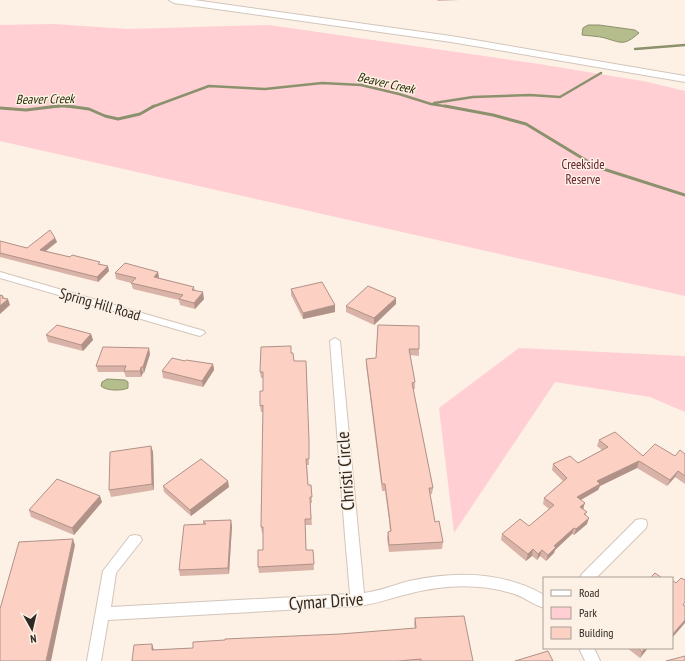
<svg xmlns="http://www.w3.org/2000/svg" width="685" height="661" font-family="'PT Sans Narrow',sans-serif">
<rect width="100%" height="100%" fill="#fdf0e4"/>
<path fill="#ffcfd4" d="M 54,24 L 128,29 L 269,25 L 539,64 L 648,82 L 685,91 L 685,296 L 0,141 L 0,25 Z
M 519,348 L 685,356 L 685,412 L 650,397 L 555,382 L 454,533 L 439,408 Z"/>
<path fill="#b5bd8c" stroke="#8c916d" d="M 588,25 L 599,25 L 635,30 L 639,33 C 624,46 622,43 605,38 C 598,36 590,36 582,35 L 583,28 Z
M 107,379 L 125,380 L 128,382 L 128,388 C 122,391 106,391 101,386 L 102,382 Z"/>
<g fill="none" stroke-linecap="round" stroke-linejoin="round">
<path stroke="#8c916d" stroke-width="2.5" d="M 635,49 L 685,45
M 434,103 L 473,97 L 530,95 L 560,97 L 601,73
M 50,107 L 63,106 L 75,107
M 152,107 L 209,86 L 265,89 L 322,83 L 361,85 L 399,94 L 431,104 L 450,107"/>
<path stroke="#8c916d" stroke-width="3" d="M 67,106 L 89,109 L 105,116 L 118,119 L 140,114 L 154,106
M 445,106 L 493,115 L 526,124 L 597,167 L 685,195
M 0,108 L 26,110 L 59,106"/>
<g stroke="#d2c5ba" stroke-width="2">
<path id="minor" d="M 0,272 L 204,331 L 205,333 L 200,336 L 196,335 L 0,278 Z
M 335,338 L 340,341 L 364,593 C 380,591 394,585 409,581 C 455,571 502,571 544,595 L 544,608 C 532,604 523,596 511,593 C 477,583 442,585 408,594 C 391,598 376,604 358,606 L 108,620 L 101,661 L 87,661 L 103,571 L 130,536 L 135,535 L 140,536 L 142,540 L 116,573 L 111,607 L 350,594 L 345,536 L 330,341 Z
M 641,519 L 646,520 L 647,524 L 646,528 L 596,578 L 580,578 L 582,574 L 636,520 Z
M 579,648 L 594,648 L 600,661 L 585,661 Z"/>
</g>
<g stroke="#d2c5ba" stroke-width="2">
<path id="motorway" d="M 169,0 L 194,0 L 451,36 L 685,76 L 685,82 L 451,42 L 174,3 Z"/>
</g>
<use href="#minor" fill="#fff" fill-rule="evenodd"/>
<use href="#motorway" fill="#fff" fill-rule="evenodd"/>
</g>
<path fill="#d9b3a7" d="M 437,0 L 460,0 L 438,1 Z
M 55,238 L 57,242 L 45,251 L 101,264 L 109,271 L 98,282 L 0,257 L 0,241 L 27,248 Z
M 158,272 L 159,278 L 194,287 L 195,290 L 204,299 L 195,309 L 180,305 L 179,300 L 133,289 L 131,283 L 116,279 L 115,273 Z
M 291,289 L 335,305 L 335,312 L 303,319 L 291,295 Z
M 396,304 L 374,325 L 346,312 L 346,306 Z
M 378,325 L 419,349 L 419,356 L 410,355 L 415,382 L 415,389 L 413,389 L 433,488 L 432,494 L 430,494 L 435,522 L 443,542 L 442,549 L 389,552 L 387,538 L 388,532 L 390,531 L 389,520 L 385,491 L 382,491 L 366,365 L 366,359 L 376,358 Z
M 91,334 L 93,340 L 83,351 L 48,342 L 46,335 Z
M 292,353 L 294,361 L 306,361 L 309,465 L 307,465 L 308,485 L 311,485 L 312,503 L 310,503 L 312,525 L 305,525 L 306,550 L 313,550 L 314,570 L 259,573 L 258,567 L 263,550 L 263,533 L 262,533 L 261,527 L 263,412 L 261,412 L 260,406 L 263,391 L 263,378 L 261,378 L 260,372 Z
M 150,354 L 144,373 L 143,373 L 141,377 L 126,377 L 124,372 L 98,372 L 96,366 Z
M 185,361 L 213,364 L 214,370 L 203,387 L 163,378 L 162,371 Z
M 599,440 L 643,456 L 675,456 L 685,454 L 685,484 L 675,477 L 667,486 L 637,468 L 600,486 L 598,490 L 581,500 L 586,515 L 587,524 L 574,535 L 572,534 L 555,550 L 554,553 L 546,561 L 540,556 L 537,560 L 532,556 L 526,561 L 501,540 L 502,534 L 529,526 L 549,509 L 543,504 L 544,498 L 563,481 L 552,470 L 553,464 L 578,463 L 602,450 L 597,446 Z
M 151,446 L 153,452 L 154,490 L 111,497 L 109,490 Z
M 163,486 L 229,487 L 191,516 L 164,492 Z
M 102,502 L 74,535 L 31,517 L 29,510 Z
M 203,521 L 232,526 L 229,574 L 180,576 L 179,570 L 203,524 Z
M 415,618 L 473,661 L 132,661 L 154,650 L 193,648 L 340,634 L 415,629 L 414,624 Z
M 627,648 L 648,648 L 640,658 Z"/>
<path fill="#b09288" d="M 55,238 L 57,242 L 41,255 L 40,250 Z
M 108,266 L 109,271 L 98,282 L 97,277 Z
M 158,272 L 159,278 L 154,277 Z
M 203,292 L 204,299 L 195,309 L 194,303 Z
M 3,296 L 5,302 L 8,299 L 10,305 L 0,314 L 0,306 L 2,298 Z
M 396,298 L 396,304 L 374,325 L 374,318 Z
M 335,305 L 335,312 L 303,319 L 303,313 Z
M 91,334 L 93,340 L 83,351 L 81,345 Z
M 149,348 L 150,354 L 144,373 L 143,367 Z
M 213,364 L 214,370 L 203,387 L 202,381 Z
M 141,367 L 143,373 L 141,377 L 140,371 Z
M 151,446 L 153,452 L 154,490 L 152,484 Z
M 639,461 L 637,468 L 600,486 L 598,490 L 575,503 L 577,497 L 597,481 Z
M 678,471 L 675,477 L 667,486 L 670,480 Z
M 228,481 L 229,487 L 191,516 L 190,510 Z
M 100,496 L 102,502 L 74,535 L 72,528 Z
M 585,503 L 583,509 L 580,507 Z
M 589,518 L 587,524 L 574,535 L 576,529 Z
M 231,520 L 232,526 L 229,574 L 228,568 Z
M 574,528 L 572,534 L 555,550 L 554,553 L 546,561 L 548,555 L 554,546 Z
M 73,539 L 75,545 L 51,661 L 46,661 Z
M 533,549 L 532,556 L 526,561 L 528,554 Z
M 542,550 L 540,556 L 537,560 L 538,554 Z
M 685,620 L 685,623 L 672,638 L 672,635 Z
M 152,644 L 154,650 L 153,656 L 152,650 Z
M 645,648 L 648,648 L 640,658 L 642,652 Z"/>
<path fill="#fcd0c2" stroke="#b09288" d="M 50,230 L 55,238 L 40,250 L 70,257 L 72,255 L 100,262 L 98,264 L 108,266 L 97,277 L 0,253 L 0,241 L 27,248 Z
M 125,263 L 158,272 L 154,277 L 194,287 L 192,290 L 203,292 L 194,303 L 179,299 L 183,295 L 131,283 L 136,278 L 115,273 Z
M 322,282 L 335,305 L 303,313 L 291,289 Z
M 368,286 L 396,298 L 374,318 L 346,306 Z
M 0,295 L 3,296 L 2,298 L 8,299 L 0,306 Z
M 57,325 L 91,334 L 81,345 L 46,335 Z
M 378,325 L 419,326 L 419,349 L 409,349 L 415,382 L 412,383 L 433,488 L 429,488 L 435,522 L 439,521 L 443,542 L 389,545 L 388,532 L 391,531 L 389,514 L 385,484 L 382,484 L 366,359 L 376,358 Z
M 291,346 L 291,353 L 293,353 L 294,361 L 306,361 L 309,440 L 309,459 L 306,459 L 308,485 L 311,485 L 312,497 L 310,497 L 311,519 L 305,519 L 306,550 L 313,550 L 314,564 L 258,567 L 258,550 L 263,550 L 263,527 L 261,527 L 263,405 L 260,406 L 260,391 L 263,391 L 263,372 L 260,372 L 261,347 Z
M 103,347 L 149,348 L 143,367 L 141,367 L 140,371 L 124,371 L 126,366 L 96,366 Z
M 172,358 L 185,361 L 186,360 L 213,364 L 202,381 L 162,371 Z
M 615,432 L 643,456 L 655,444 L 675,456 L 680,450 L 685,454 L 685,476 L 678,471 L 670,480 L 639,461 L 597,481 L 600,484 L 577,497 L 585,503 L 580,507 L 587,512 L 584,514 L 589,518 L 576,529 L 574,528 L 554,546 L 556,547 L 548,555 L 542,550 L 538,554 L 533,549 L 528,554 L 502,534 L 520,519 L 529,526 L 554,505 L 544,498 L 567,478 L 553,464 L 570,456 L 578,463 L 608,447 L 599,440 Z
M 151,446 L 152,484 L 109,490 L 110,452 Z
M 201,459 L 228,481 L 190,510 L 163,486 Z
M 57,479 L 100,496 L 72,528 L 29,510 Z
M 231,520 L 228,568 L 179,570 L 184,525 L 206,524 L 203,521 Z
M 73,539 L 46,661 L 0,661 L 0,609 L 19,542 Z
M 655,573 L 662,578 L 650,578 Z
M 681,578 L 685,580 L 685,602 L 683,605 L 685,606 L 685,620 L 672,635 L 672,580 L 676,583 Z
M 464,616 L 473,661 L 421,661 L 421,659 L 398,661 L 132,661 L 134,645 L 152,644 L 152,650 L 193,648 L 193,642 L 225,640 L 225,639 L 340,634 L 416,628 L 415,618 Z
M 638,648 L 645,648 L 642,652 Z
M 548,651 L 553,661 L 515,661 Z
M 685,656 L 685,661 L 666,661 Z"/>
<g text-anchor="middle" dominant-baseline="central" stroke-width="3" stroke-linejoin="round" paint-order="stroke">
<g font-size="13" font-style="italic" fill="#2a2f07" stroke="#fdf0e4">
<text transform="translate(386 83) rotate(13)">Beaver Creek</text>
<text transform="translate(45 99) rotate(-1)">Beaver Creek</text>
</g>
<g font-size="13" fill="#682432" stroke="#fdf0e4">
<text x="583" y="164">Creekside<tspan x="583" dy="15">Reserve</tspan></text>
</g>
<g font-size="15" fill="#2e2924" stroke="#fdf0e4">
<text transform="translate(100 304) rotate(16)">Spring Hill Road</text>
</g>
<g font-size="18" fill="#2e2924" stroke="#fdf0e4">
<text transform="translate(345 471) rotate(-94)">Christi Circle</text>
<text transform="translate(326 601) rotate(-4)">Cymar Drive</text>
</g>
</g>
<rect x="543" y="577" width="130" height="72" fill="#fdf0e4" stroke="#aaa097"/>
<rect x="551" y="590" width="20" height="6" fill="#ffffff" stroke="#aaa097"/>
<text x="579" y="597" font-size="12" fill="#2e2924">Road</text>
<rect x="551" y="607" width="20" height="12" fill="#ffcfd4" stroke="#aaa097"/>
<text x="579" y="617" font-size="12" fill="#2e2924">Park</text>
<rect x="551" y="627" width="20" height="12" fill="#fcd0c2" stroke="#aaa097"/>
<text x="579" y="637" font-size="12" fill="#2e2924">Building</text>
<g transform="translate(32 629) rotate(172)" stroke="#fdf0e4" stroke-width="3" paint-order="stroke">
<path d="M0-3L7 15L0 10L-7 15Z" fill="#2e2924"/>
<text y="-6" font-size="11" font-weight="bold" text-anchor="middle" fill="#2e2924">N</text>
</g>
</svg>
